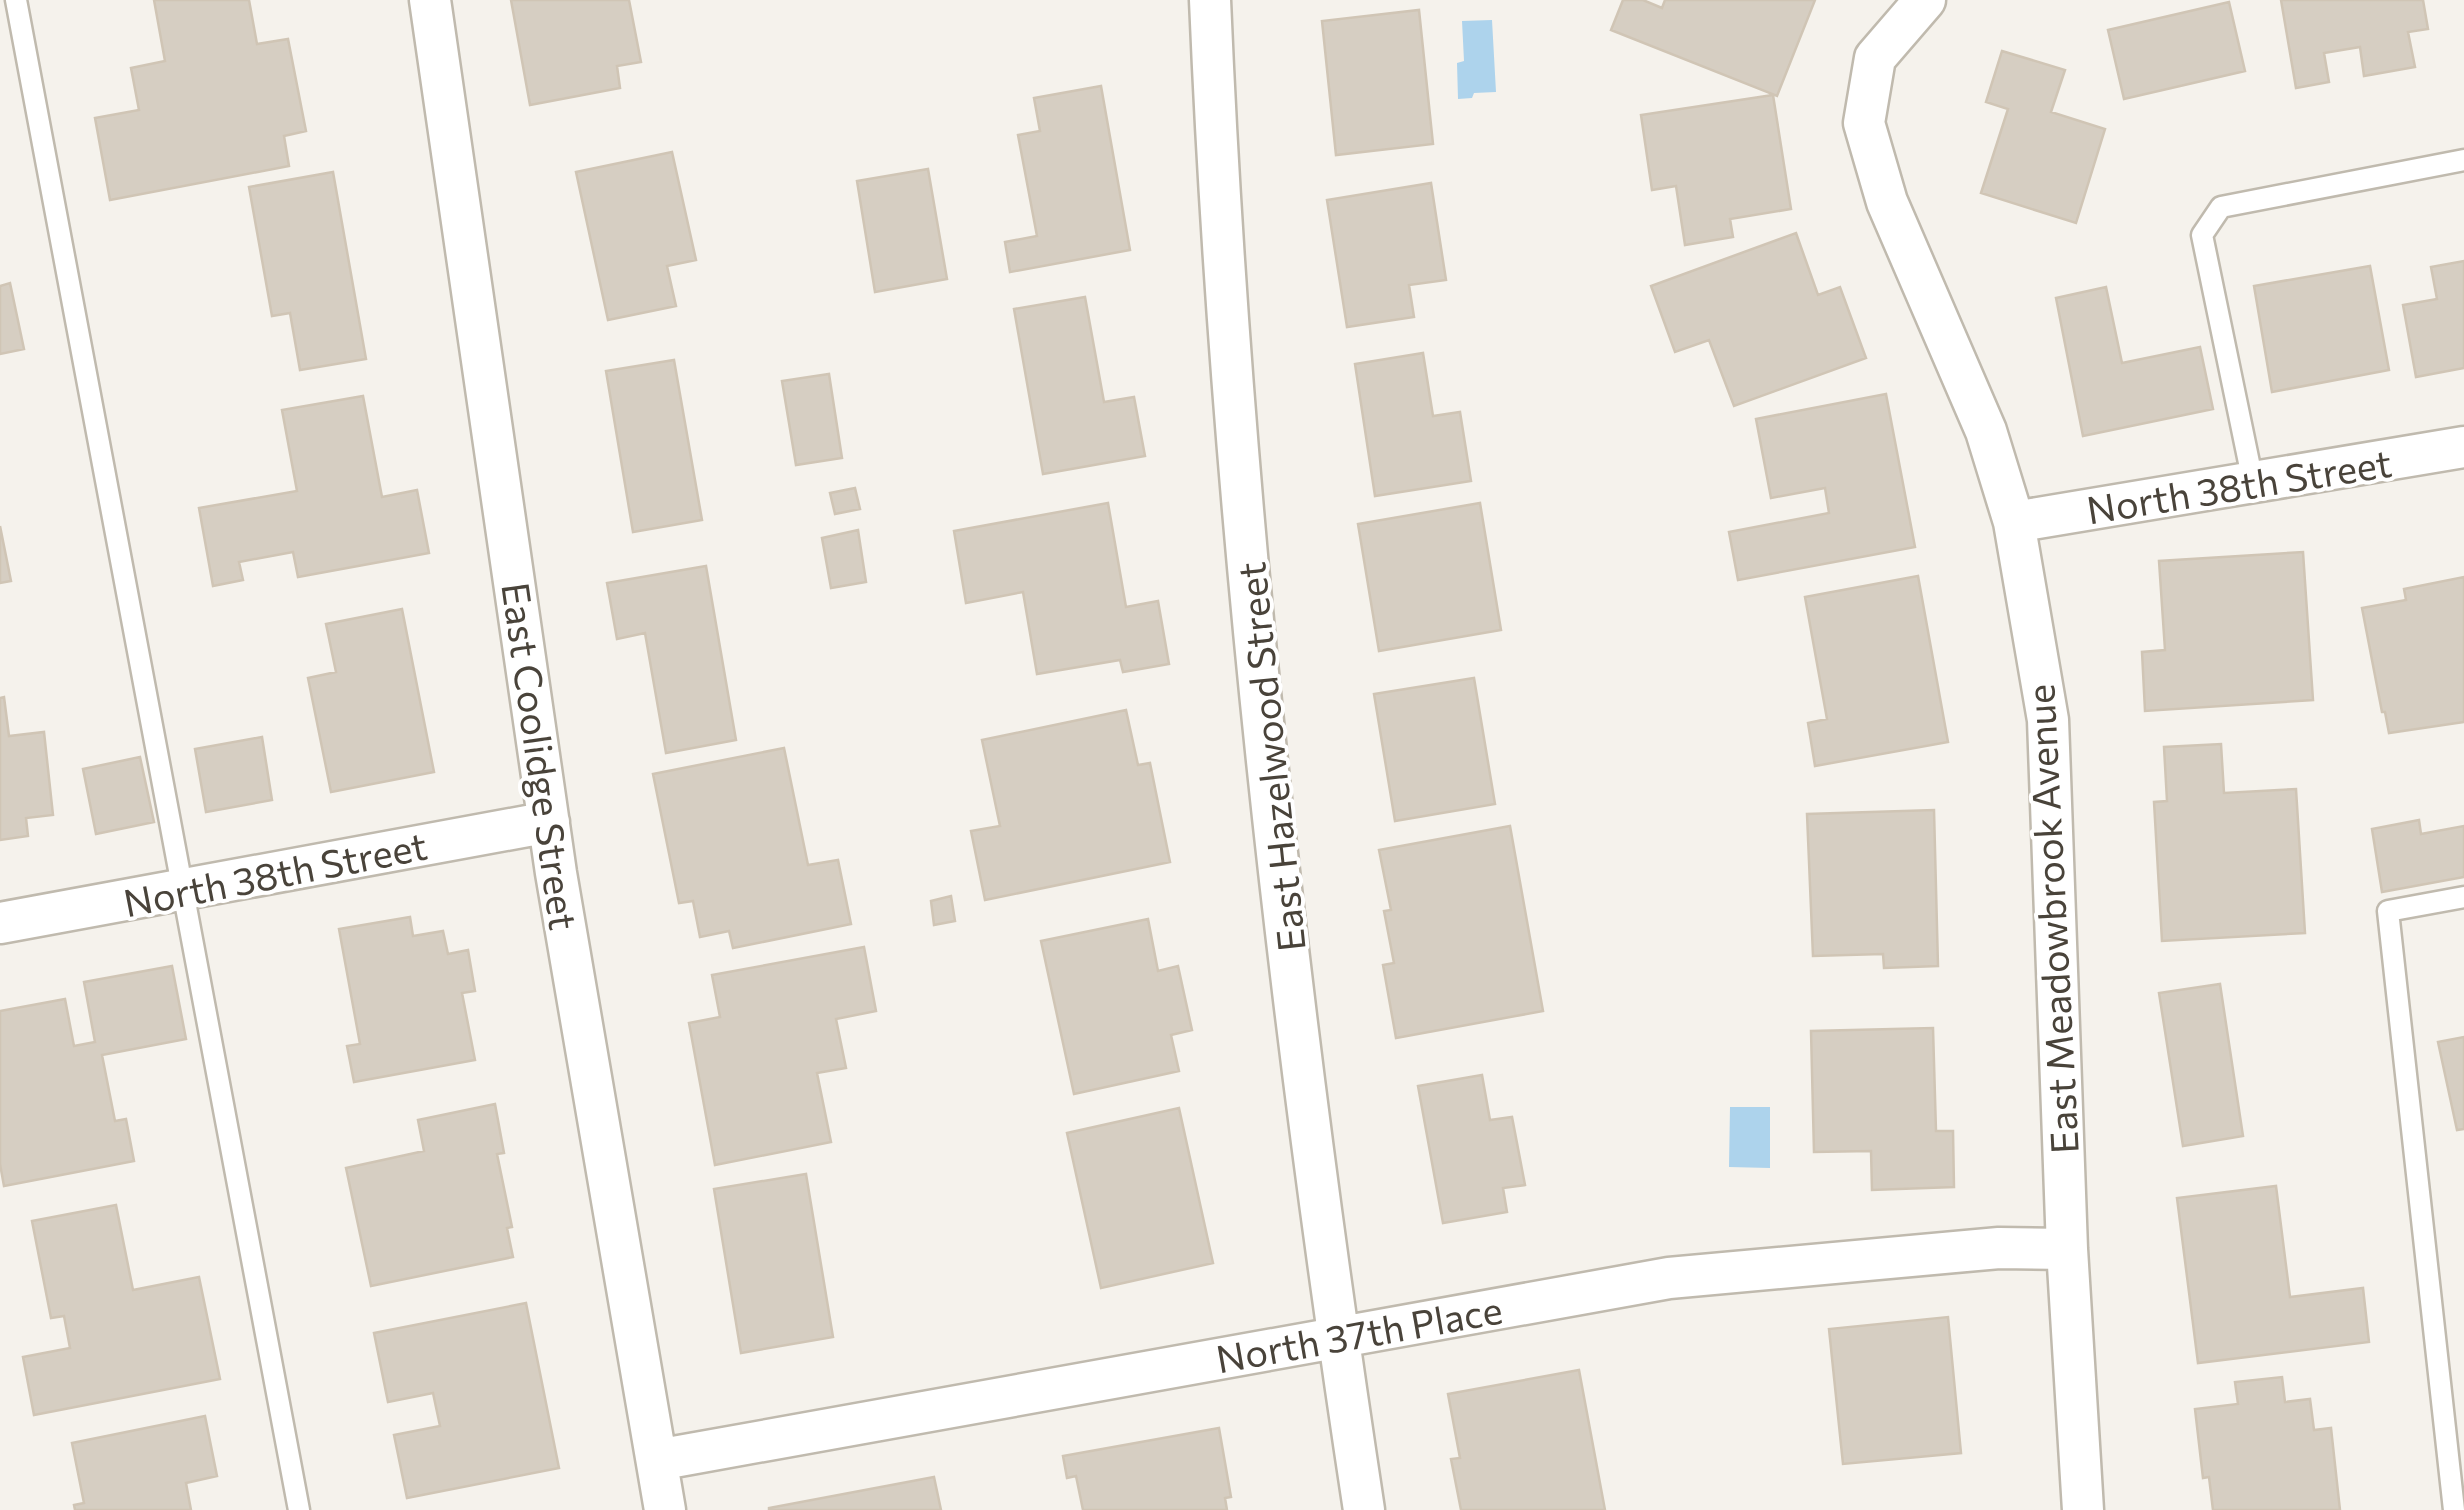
<svg xmlns="http://www.w3.org/2000/svg" width="2464" height="1510" font-family="Commissioner,sans-serif">
<rect width="100%" height="100%" fill="#f5f2ec"/>
<path fill="#add3ec" d="M 1492,20 L 1496,92 L 1474,93 L 1472,98 L 1458,99 L 1457,63 L 1464,61 L 1462,21 Z
M 1730,1107 L 1770,1107 L 1770,1168 L 1729,1167 Z"/>
<path fill="#d6cec2" stroke="#d0c5b5" stroke-width="2.5" d="M 154,0 L 249,0 L 257,44 L 288,39 L 306,131 L 284,136 L 289,166 L 110,200 L 95,118 L 139,110 L 131,68 L 165,61 Z
M 511,0 L 629,0 L 641,62 L 617,66 L 620,88 L 530,105 Z
M 1623,0 L 1643,0 L 1662,8 L 1665,0 L 1815,0 L 1777,96 L 1611,30 Z
M 2281,0 L 2423,0 L 2428,29 L 2408,32 L 2415,67 L 2364,76 L 2360,47 L 2324,53 L 2329,82 L 2296,88 Z
M 2229,2 L 2245,71 L 2124,99 L 2108,30 Z
M 1419,10 L 1433,144 L 1336,155 L 1322,21 Z
M 2002,51 L 2065,70 L 2051,112 L 2105,129 L 2076,223 L 1981,193 L 2008,109 L 1986,102 Z
M 1101,86 L 1130,250 L 1010,272 L 1005,242 L 1037,236 L 1018,135 L 1040,131 L 1034,98 Z
M 1773,95 L 1791,209 L 1730,219 L 1733,237 L 1685,245 L 1676,186 L 1652,190 L 1641,115 Z
M 672,152 L 696,260 L 667,266 L 676,306 L 608,320 L 576,172 Z
M 928,169 L 947,279 L 875,292 L 857,181 Z
M 333,172 L 366,359 L 300,370 L 290,313 L 272,316 L 249,187 Z
M 1431,183 L 1446,280 L 1409,285 L 1414,317 L 1347,327 L 1327,200 Z
M 1796,233 L 1818,295 L 1840,287 L 1866,358 L 1734,406 L 1709,340 L 1675,352 L 1651,286 Z
M 2464,261 L 2464,368 L 2416,377 L 2403,305 L 2437,299 L 2431,267 Z
M 2370,266 L 2389,370 L 2272,392 L 2254,286 Z
M 10,283 L 24,349 L 0,354 L 0,286 Z
M 2106,287 L 2122,363 L 2200,347 L 2213,409 L 2083,436 L 2056,298 Z
M 1085,297 L 1104,402 L 1134,397 L 1145,456 L 1043,474 L 1014,309 Z
M 1423,353 L 1433,416 L 1460,412 L 1471,481 L 1375,496 L 1355,364 Z
M 674,360 L 702,520 L 633,532 L 606,371 Z
M 829,374 L 842,458 L 796,465 L 782,381 Z
M 1886,394 L 1915,547 L 1738,580 L 1729,532 L 1829,513 L 1825,488 L 1771,498 L 1756,419 Z
M 363,396 L 382,497 L 417,490 L 429,553 L 298,577 L 293,552 L 239,562 L 243,580 L 213,586 L 199,508 L 297,491 L 282,410 Z
M 855,488 L 860,509 L 835,514 L 830,493 Z
M 1108,503 L 1126,607 L 1158,601 L 1169,664 L 1123,672 L 1120,660 L 1037,674 L 1023,592 L 966,603 L 954,531 Z
M 1480,503 L 1501,630 L 1379,651 L 1358,524 Z
M 0,526 L 11,581 L 0,583 Z
M 858,530 L 866,582 L 831,588 L 822,538 Z
M 2303,552 L 2313,700 L 2145,711 L 2142,652 L 2165,650 L 2159,561 Z
M 706,566 L 736,740 L 666,753 L 645,633 L 617,639 L 607,583 Z
M 1918,576 L 1948,742 L 1815,766 L 1808,723 L 1827,719 L 1805,597 Z
M 2464,577 L 2464,722 L 2389,733 L 2385,712 L 2382,712 L 2362,608 L 2406,600 L 2404,589 Z
M 402,609 L 434,772 L 331,792 L 308,678 L 336,672 L 326,624 Z
M 1474,678 L 1495,804 L 1395,821 L 1374,694 Z
M 4,697 L 9,736 L 44,732 L 53,815 L 26,818 L 28,836 L 0,840 L 0,698 Z
M 1126,710 L 1138,765 L 1150,763 L 1170,862 L 985,900 L 971,831 L 1000,826 L 982,740 Z
M 262,737 L 272,800 L 206,812 L 195,749 Z
M 2221,744 L 2224,793 L 2296,789 L 2305,933 L 2162,941 L 2154,802 L 2167,801 L 2164,747 Z
M 784,748 L 808,865 L 838,860 L 851,924 L 733,948 L 729,931 L 700,937 L 693,901 L 679,903 L 653,774 Z
M 140,757 L 154,822 L 96,834 L 83,769 Z
M 1934,810 L 1938,966 L 1884,968 L 1883,954 L 1813,956 L 1807,814 Z
M 2419,820 L 2421,834 L 2464,826 L 2464,877 L 2382,892 L 2372,829 Z
M 1510,826 L 1543,1011 L 1396,1038 L 1383,965 L 1394,963 L 1384,911 L 1391,910 L 1379,850 Z
M 951,896 L 955,921 L 934,925 L 931,901 Z
M 410,917 L 413,936 L 443,931 L 448,954 L 468,950 L 475,991 L 462,993 L 475,1060 L 354,1082 L 347,1046 L 360,1044 L 339,929 Z
M 1148,919 L 1158,971 L 1178,966 L 1192,1030 L 1171,1035 L 1179,1071 L 1074,1094 L 1041,941 Z
M 864,947 L 876,1011 L 836,1019 L 846,1068 L 817,1073 L 831,1142 L 715,1165 L 689,1023 L 720,1017 L 712,975 Z
M 172,966 L 186,1039 L 102,1055 L 115,1121 L 126,1119 L 134,1161 L 4,1186 L 0,1164 L 0,1011 L 65,999 L 74,1046 L 95,1042 L 84,982 Z
M 2220,984 L 2243,1136 L 2183,1146 L 2159,993 Z
M 1933,1028 L 1936,1131 L 1953,1131 L 1954,1187 L 1872,1190 L 1871,1151 L 1814,1152 L 1811,1031 Z
M 2464,1037 L 2464,1129 L 2457,1130 L 2438,1042 Z
M 1482,1075 L 1490,1120 L 1512,1117 L 1525,1185 L 1503,1188 L 1507,1212 L 1443,1223 L 1418,1086 Z
M 495,1104 L 504,1153 L 497,1154 L 512,1227 L 507,1228 L 513,1257 L 371,1286 L 346,1168 L 424,1151 L 418,1120 Z
M 1179,1108 L 1213,1263 L 1101,1288 L 1067,1133 Z
M 806,1174 L 833,1337 L 741,1353 L 714,1189 Z
M 2276,1186 L 2290,1297 L 2363,1288 L 2369,1342 L 2198,1363 L 2177,1198 Z
M 116,1205 L 133,1290 L 199,1277 L 220,1379 L 34,1415 L 23,1357 L 70,1348 L 64,1316 L 51,1318 L 32,1221 Z
M 526,1303 L 559,1468 L 407,1498 L 394,1435 L 440,1426 L 433,1393 L 388,1402 L 374,1333 Z
M 1948,1317 L 1961,1453 L 1843,1464 L 1829,1329 Z
M 1579,1370 L 1605,1510 L 1461,1510 L 1451,1459 L 1460,1458 L 1448,1394 Z
M 2282,1377 L 2285,1402 L 2310,1399 L 2314,1430 L 2331,1428 L 2340,1510 L 2213,1510 L 2209,1477 L 2203,1478 L 2195,1409 L 2238,1404 L 2235,1382 Z
M 205,1416 L 217,1476 L 186,1483 L 191,1510 L 75,1510 L 74,1505 L 84,1503 L 72,1443 Z
M 1219,1428 L 1231,1497 L 1225,1498 L 1227,1510 L 1083,1510 L 1076,1476 L 1067,1478 L 1063,1456 Z
M 934,1477 L 941,1510 L 769,1510 L 769,1508 Z"/>
<g fill="none" stroke-linecap="round" stroke-linejoin="round">
<g stroke="#c0baae" stroke-width="25">
<path id="lane" d="M 16,0 L 299,1510
M 2253,482 L 2202,235 L 2221,207 L 2464,160
M 2454,1510 L 2388,911 L 2464,897"/>
</g>
<g stroke="#c0baae" stroke-width="45">
<path id="street" d="M 430,0 L 556,873 L 665,1510
M 1210,0 C 1231,505 1288,1010 1364,1510
M 1925,0 L 1875,58 L 1864,123 L 1887,202 L 1986,431 L 2014,522 L 2048,720 L 2067,1249 L 2083,1510
M 2014,522 L 2464,447
M 0,923 L 549,822
M 657,1460 L 1669,1278 L 1999,1248 L 2067,1249"/>
</g>
<use href="#lane" stroke="#fff" stroke-width="20"/>
<use href="#street" stroke="#fff" stroke-width="40"/>
</g>
<g text-anchor="middle" dominant-baseline="central" stroke-width="8" stroke-linejoin="round" paint-order="stroke">
<g font-size="38" fill="#49433a" stroke="#fff">
<text transform="translate(2239 485) rotate(-9)">North 38th Street</text>
<text transform="translate(541 756) rotate(82)">East Coolidge Street</text>
<text transform="translate(1270 757) rotate(-96)">East Hazelwood Street</text>
<text transform="translate(275 873) rotate(-11)">North 38th Street</text>
<text transform="translate(2051 919) rotate(-93)">East Meadowbrook Avenue</text>
<text transform="translate(1359 1333) rotate(-10)">North 37th Place</text>
</g>
</g>
</svg>
